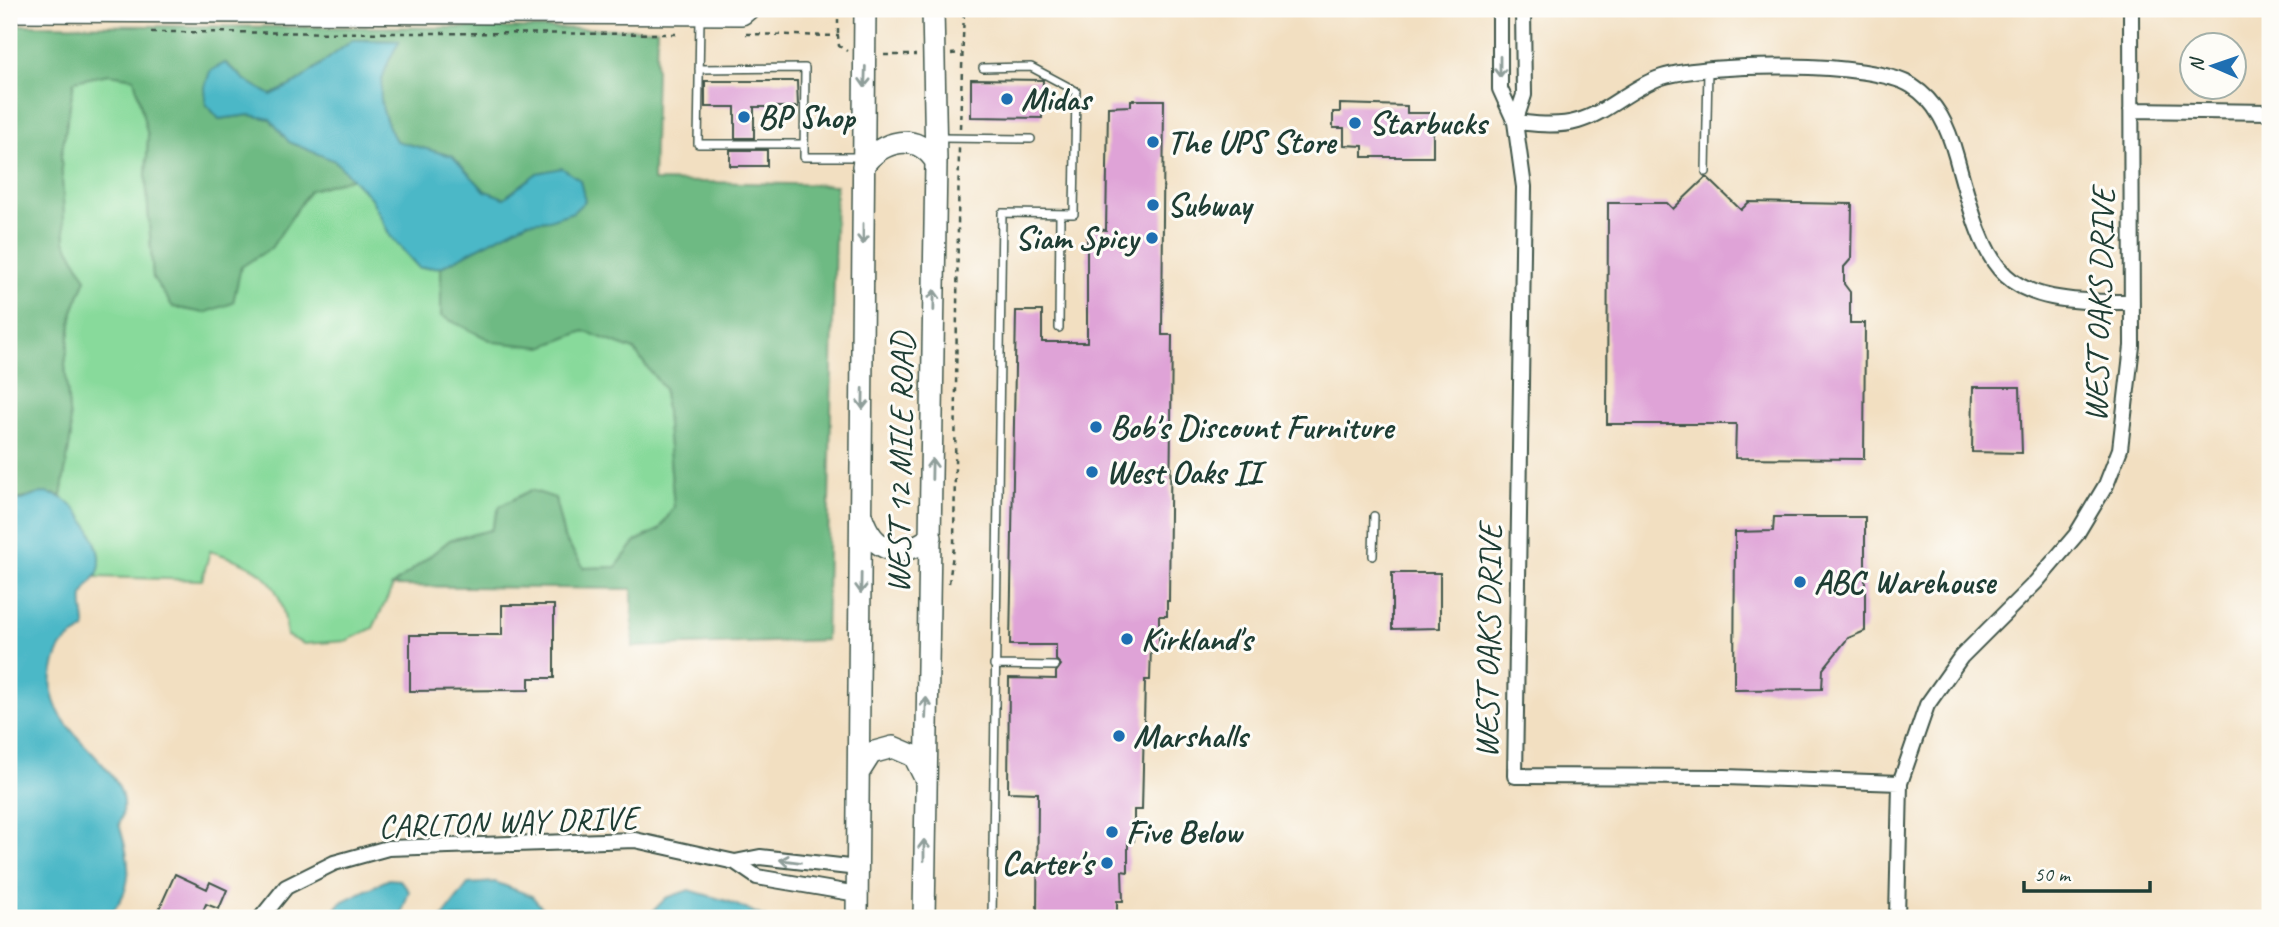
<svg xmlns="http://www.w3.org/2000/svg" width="2279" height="927" font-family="Caveat,sans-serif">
<rect width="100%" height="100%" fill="#fdfcf7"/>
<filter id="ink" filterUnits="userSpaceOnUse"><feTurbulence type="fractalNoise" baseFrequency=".0143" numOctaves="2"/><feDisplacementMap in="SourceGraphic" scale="14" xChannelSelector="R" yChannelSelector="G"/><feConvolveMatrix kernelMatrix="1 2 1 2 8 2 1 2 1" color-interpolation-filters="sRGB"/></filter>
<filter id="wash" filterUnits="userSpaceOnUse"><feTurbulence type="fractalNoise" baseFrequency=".00686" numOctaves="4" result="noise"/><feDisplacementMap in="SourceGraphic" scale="28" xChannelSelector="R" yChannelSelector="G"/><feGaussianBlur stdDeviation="1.57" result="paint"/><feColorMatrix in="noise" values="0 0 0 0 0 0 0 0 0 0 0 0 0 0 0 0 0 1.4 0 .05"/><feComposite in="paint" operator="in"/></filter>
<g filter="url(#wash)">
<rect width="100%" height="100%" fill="#f2dfc1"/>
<path fill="#88da9b" stroke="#548c68" stroke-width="2" d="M 109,74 L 134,77 L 148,136 L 146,178 L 153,278 L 241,267 L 271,247 L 310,190 L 353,178 L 371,198 L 390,236 L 419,268 L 441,267 L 441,316 L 542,347 L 584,331 L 634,350 L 664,389 L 674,507 L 659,530 L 636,541 L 616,567 L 584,568 L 564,538 L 555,498 L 500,506 L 491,530 L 450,540 L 393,586 L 373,628 L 346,641 L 304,644 L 287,636 C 282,579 262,567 210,551 L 202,580 L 96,577 C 109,550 81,513 61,496 L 71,435 L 65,364 L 73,311 L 86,279 L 65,242 L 61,156 L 74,81 Z"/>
<path fill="#6eba83" stroke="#467c5c" stroke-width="2" d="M 9,25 L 657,29 L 653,181 L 836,185 L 826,640 L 633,647 L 632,589 L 392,586 L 450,540 L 491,530 L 500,506 L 531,490 L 555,498 L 564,538 L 584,568 L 616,567 L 636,541 L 659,530 L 674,507 L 664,389 L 634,350 L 584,331 L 542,347 L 494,342 L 441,316 L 441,267 L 527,222 L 549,220 L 517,190 L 504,198 L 485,191 L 452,156 L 396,141 C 384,120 373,89 385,65 C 388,57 395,49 399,41 L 353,40 L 296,83 L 271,95 L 245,80 L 226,63 L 219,119 L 250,115 L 270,119 L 289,142 L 335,161 L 353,178 L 310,190 L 271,248 L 241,267 L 233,303 L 204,313 L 173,307 L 153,278 L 146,178 L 148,136 L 134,78 L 109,74 L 74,81 L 61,156 L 65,241 L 86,279 L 73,311 L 65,364 L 71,435 L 61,496 C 43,489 27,500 9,500 Z"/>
<path fill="#4cb8c7" stroke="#367a7e" stroke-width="2" d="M 353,40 L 400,41 C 376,78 374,102 396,141 L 452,156 L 485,191 L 504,198 L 537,173 L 562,168 L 580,180 L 585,201 L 573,212 L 549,220 L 527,222 L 441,267 L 419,268 L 390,236 L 371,198 L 335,161 L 289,142 L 270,119 L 250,115 L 219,119 L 206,104 L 205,87 L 210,71 L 225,63 L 245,80 L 271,95 L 296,83 Z
M 41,493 C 74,493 96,531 100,562 C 101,577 86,583 83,596 C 81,607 86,618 85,629 C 79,634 72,636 67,641 C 59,647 55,660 53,670 C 37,738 146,766 119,824 C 130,861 137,889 106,918 L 9,918 L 9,500 L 22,500 Z
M 389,879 L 400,880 L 409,891 L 400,918 L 326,918 L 343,901 Z
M 495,882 L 532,896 L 542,908 L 539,918 L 442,918 L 468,884 Z
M 689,890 L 727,901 L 767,918 L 619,918 L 648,916 L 666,898 Z"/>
<g id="blocks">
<path fill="#dfa3d7" d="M 971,79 L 1043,80 L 1042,118 L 971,117 Z
M 705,81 L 797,81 L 798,107 L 754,107 L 754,138 L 735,138 L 735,107 L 705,107 Z
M 1131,100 L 1164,100 L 1162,335 L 1172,335 L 1169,601 L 1167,601 L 1167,616 L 1159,616 L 1159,647 L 1151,647 L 1150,680 L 1145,680 L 1142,810 L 1134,810 L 1134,841 L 1128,841 L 1128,872 L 1122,871 L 1123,901 L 1117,901 L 1117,918 L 1037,918 L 1038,793 L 1008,792 L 1009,678 L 1056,679 L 1056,672 L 1061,665 L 1056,660 L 1056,645 L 1010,645 L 1016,311 L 1042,311 L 1042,342 L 1087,342 L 1087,229 L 1106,230 L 1108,107 L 1131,106 Z
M 1340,104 L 1407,106 L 1407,113 L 1433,113 L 1433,157 L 1363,157 L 1363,146 L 1344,145 L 1344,128 L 1333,128 L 1333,112 L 1340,112 Z
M 730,150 L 767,150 L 767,166 L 730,166 Z
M 1705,178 L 1708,178 L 1741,210 L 1749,202 L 1852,204 L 1851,259 L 1844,267 L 1844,284 L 1850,292 L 1850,323 L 1865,323 L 1864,459 L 1735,458 L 1736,424 L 1607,424 L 1608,203 L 1667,203 L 1673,209 Z
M 1973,387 L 2020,387 L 2022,453 L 1972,452 Z
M 1774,517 L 1865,517 L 1865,631 L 1848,638 L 1823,669 L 1822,689 L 1734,690 L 1735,532 L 1773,531 Z
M 1392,573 L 1440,573 L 1440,628 L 1392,629 Z
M 502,605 L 554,605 L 554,678 L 529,678 L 529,690 L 410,691 L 410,635 L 502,635 Z
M 175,874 L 207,889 L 210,882 L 227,890 L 219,909 L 206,904 L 200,918 L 155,918 Z"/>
</g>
</g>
<g filter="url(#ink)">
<use href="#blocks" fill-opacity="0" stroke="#3f5549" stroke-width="2"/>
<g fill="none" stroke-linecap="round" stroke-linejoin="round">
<g stroke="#3f5549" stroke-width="10">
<path id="service" d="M 700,18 L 698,144 L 804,144
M 983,68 L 1031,67 L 1076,91 L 1074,214 L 1002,213 L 992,918
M 699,69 L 805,68 L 804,157 L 860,157
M 940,138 L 1031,139
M 1706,172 L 1708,69
M 1059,328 L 1060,214
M 1373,556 L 1374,516
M 994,665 L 1055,666"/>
</g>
<g stroke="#3f5549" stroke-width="18">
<path id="minor" d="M 1500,9 L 1500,89 L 1515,122 L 1524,187 L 1515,776 L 1725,777 L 1900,783
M 2131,110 L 2270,112
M 1515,122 C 1536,124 1557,127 1578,121 C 1607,113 1631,87 1662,77 C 1708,63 1872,60 1912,86 C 1937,102 1948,127 1956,156 C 1989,278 1997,304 2132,302
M 1515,122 L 1524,95 L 1523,9
M 857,894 L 757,877 L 735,862 L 760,857 L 858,868
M 261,918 L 286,887 L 334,863 L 388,848 L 635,840 L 735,862
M 1897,918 L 1900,783 L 1927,705 L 1961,657 L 2036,582 L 2076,535 L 2106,485 L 2120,449 L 2132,346 L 2131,9"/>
</g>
<g stroke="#3f5549" stroke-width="24">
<path id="secondary" d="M 9,11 L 742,14 L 748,9
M 863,166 C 882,140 917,131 936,162
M 862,517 C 874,554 902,559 931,537
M 859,772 L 871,753 L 893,747 L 914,756 L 924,776
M 857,918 L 865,9
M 924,918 L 936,162 L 933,9"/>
</g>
<path stroke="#3f5549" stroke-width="2.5" stroke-dasharray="5 5" stroke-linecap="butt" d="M 838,9 L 838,36
M 151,32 L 679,34
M 746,34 L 838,36 L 839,46 L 847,51
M 951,54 L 962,53
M 884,55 L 916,55
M 960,128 L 964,9
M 949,583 L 954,547 L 959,148"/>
<use href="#service" stroke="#fff" stroke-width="7"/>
<use href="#minor" stroke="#fff" stroke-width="14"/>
<use href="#secondary" stroke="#fff" stroke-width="21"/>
</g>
<defs><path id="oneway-shaft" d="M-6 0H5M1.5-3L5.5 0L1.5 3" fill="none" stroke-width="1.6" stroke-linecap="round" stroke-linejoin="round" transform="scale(1.75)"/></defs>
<g stroke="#8f9e9a">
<use href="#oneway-shaft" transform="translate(1500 67) rotate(90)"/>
<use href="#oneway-shaft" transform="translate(865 77) rotate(92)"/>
<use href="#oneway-shaft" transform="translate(863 234) rotate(90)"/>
<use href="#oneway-shaft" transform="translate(934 300) rotate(-89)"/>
<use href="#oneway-shaft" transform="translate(863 399) rotate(91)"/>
<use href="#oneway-shaft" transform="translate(932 469) rotate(-89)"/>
<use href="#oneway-shaft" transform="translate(861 583) rotate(91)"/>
<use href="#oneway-shaft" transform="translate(926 708) rotate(-88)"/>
<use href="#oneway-shaft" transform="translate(924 850) rotate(-90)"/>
<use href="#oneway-shaft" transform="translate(790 861) rotate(-172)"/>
</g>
</g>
<g fill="#1f6fb2" stroke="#fdfcf7" stroke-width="2.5">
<circle cx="1007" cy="99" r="7"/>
<circle cx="744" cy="117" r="7"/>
<circle cx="1355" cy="123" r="7"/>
<circle cx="1153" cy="142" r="7"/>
<circle cx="1153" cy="205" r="7"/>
<circle cx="1152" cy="238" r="7"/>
<circle cx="1096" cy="427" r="7"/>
<circle cx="1092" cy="472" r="7"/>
<circle cx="1800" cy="582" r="7"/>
<circle cx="1127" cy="639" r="7"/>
<circle cx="1119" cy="736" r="7"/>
<circle cx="1112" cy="832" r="7"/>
<circle cx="1107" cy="863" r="7"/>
</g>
<g text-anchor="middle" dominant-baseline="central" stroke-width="6" stroke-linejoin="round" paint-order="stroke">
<g font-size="33" font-weight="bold" fill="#1f3d34" stroke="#fdfcf7" text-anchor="start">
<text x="1021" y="99">Midas</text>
<text x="758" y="117">BP Shop</text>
<text x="1369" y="123">Starbucks</text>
<text x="1167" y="142">The UPS Store</text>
<text x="1167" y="205">Subway</text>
<text x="1138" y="238" text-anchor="end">Siam Spicy</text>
<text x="1110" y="427">Bob's Discount Furniture</text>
<text x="1106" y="472">West Oaks II</text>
<text x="1814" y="582">ABC Warehouse</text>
<text x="1141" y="639">Kirkland's</text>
<text x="1133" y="736">Marshalls</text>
<text x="1126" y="832">Five Below</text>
<text x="1093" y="863" text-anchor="end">Carter's</text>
</g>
<g font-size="33" fill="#1f3d34" stroke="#fdfcf7">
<text transform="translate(2099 305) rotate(-88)">WEST OAKS DRIVE</text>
<text transform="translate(900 463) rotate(-89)">WEST 12 MILE ROAD</text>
<text transform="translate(1488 641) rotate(-89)">WEST OAKS DRIVE</text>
<text transform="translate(508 822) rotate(-2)">CARLTON WAY DRIVE</text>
</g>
</g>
<rect width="2279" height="927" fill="none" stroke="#fdfcf7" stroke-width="35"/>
<g transform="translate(2213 66) rotate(272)"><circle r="33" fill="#fdfcf7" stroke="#a4b0a9" stroke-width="2"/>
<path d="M0-5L12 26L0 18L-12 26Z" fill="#1f6fb2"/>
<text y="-10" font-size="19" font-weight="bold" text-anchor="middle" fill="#1f3d34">N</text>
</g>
<path d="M2024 881v10h126v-10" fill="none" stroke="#1f3d34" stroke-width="3.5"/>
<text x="2034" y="881" font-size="21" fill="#1f3d34" stroke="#fdfcf7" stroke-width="5" paint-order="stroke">50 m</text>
</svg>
